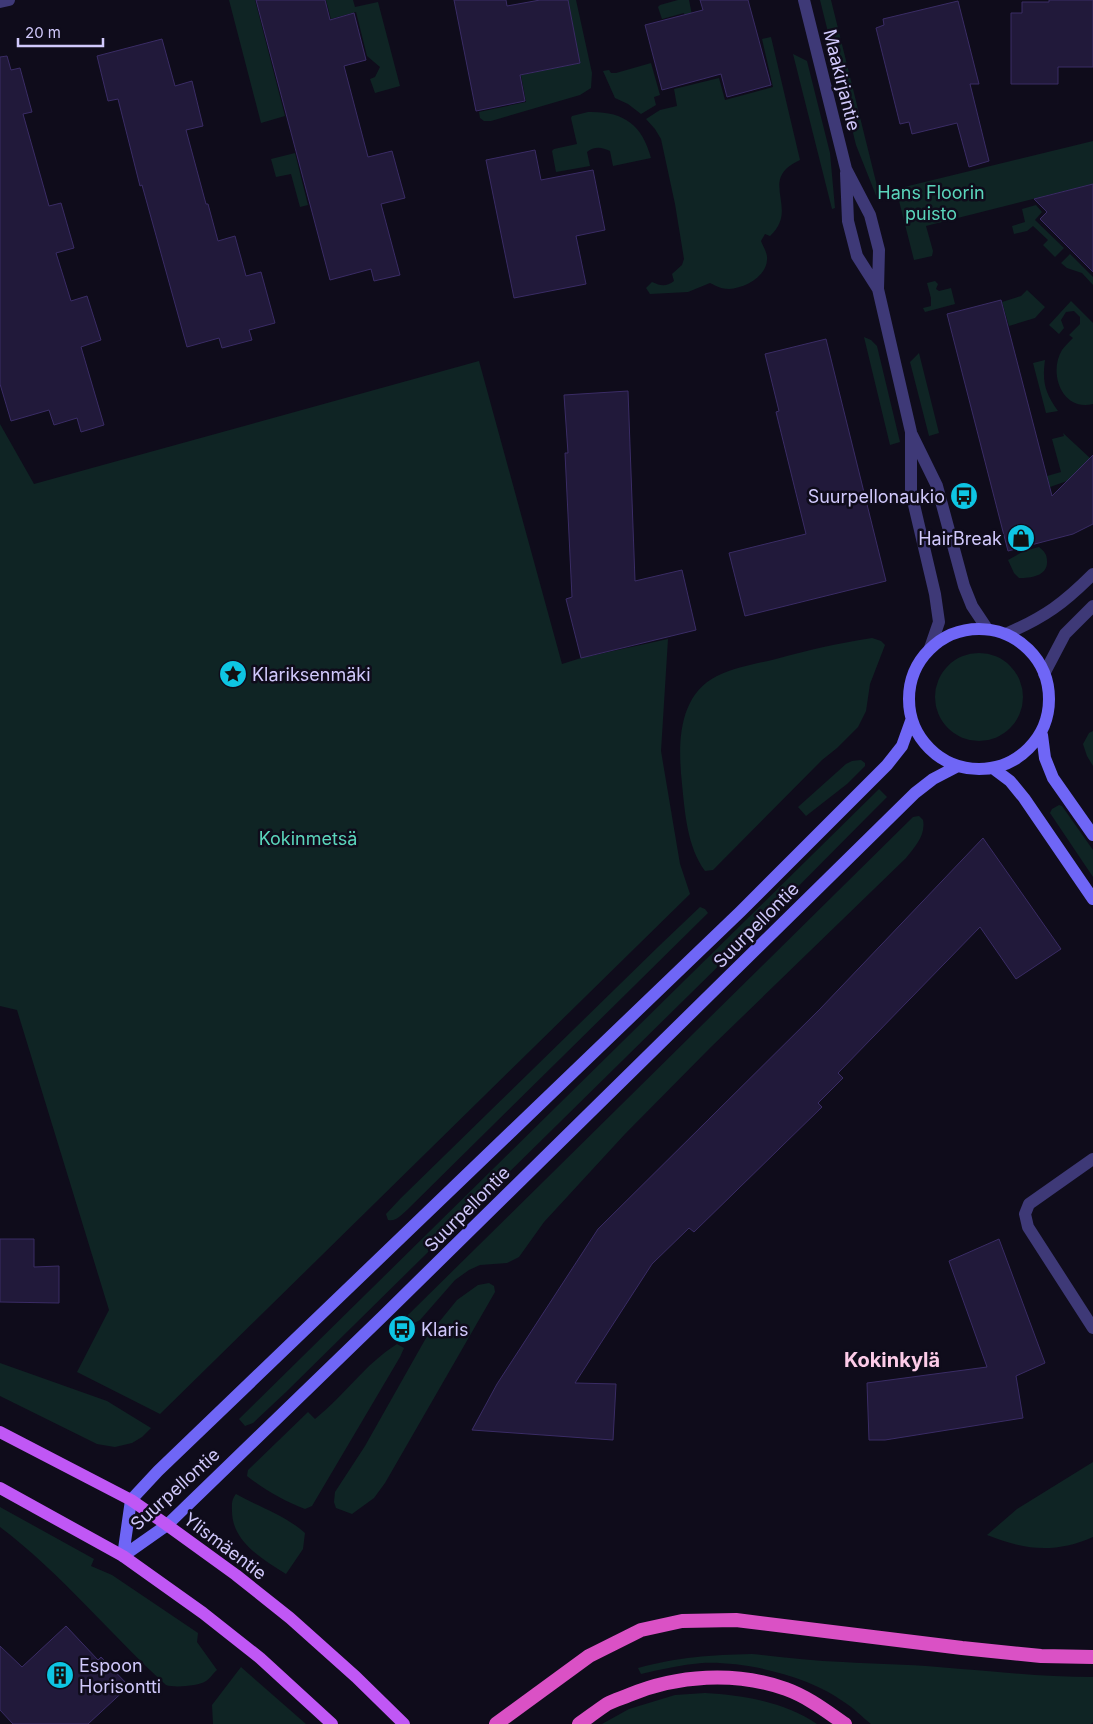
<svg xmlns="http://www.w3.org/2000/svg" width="1093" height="1724" font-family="Inter,sans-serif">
<rect width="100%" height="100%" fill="#0f0c1b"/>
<path fill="#0f2424" d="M 229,0 L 255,0 L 285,116 L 261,123 Z
M 326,0 L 353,0 L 355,7 L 378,2 L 400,86 L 375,93 L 370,79 L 375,77 L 380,67 L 367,56 L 356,12 L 331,19 Z
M 568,0 L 576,0 L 592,73 L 591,88 L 580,95 L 491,121 L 484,121 L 480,118 L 479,112 L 526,102 L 521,75 L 580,63 Z
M 678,0 L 689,0 L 693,20 L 686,22 L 684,13 L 662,19 L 658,7 L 660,5 Z
M 820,0 L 831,0 L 879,194 L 877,198 L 856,145 Z
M 771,37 L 800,160 C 756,180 801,208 770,236 L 765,234 L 761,241 C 763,247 768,253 767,260 C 766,277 744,288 729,289 C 722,289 716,286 710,283 L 688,292 L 650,294 L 646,288 L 652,282 C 661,286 666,287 674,281 L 672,274 L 682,265 L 684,259 L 675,204 L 661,139 L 655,129 L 646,119 L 660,110 L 677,106 L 674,89 L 719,78 L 725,100 L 773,87 L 762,39 Z
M 793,54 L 807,61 L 830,153 L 835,208 L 832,209 Z
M 651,63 L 660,95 L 654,97 L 656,105 L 641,114 L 628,104 L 615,98 L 603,71 L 609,70 L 611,73 L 616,73 Z
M 588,112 C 623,111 642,124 651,158 L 613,166 L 610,151 C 602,147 594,146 587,152 L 590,166 L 556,172 L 552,151 L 554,149 L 577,144 L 571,118 L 572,116 Z
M 1093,141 L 1093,184 L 926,226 L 933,251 L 932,256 L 914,260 L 896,189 Z
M 295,153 L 308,205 L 300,207 L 291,174 L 276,177 L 271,159 Z
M 1036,205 L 1042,212 L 1035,220 L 1064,248 L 1055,257 L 1043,245 L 1048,240 L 1033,226 L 1027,231 L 1014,234 L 1012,226 L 1025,222 L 1022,209 Z
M 1070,254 L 1093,277 L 1093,285 L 1082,273 L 1067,268 L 1061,263 Z
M 935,281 L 938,284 L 936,289 L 939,291 L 951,288 L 955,304 L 925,312 L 923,308 L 931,306 L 931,298 L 927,283 Z
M 1027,290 L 1045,307 L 1035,318 L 1009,326 L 1002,302 L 1021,296 Z
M 1071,301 L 1093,323 L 1093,404 C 1062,412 1048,373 1062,350 C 1065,346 1069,342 1073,338 L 1069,335 L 1080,324 L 1080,317 L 1074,311 L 1066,312 L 1061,320 L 1064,328 L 1059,334 L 1049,325 Z
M 864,337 L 871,340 L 877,346 L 900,442 L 890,445 Z
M 919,353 L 939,433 L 929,436 L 910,362 Z
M 1045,360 C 1042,382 1045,393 1058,411 L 1046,413 L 1033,363 Z
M 479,361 L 562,664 L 581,658 L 668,639 L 661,751 L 680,864 L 690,894 L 160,1414 L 77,1372 L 109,1310 L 17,1010 L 0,1006 L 0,424 L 34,484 Z
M 1063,433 L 1090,458 L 1067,481 L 1050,487 L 1047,476 L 1061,472 L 1052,439 L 1064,436 Z
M 1039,547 C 1044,551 1047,554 1047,561 C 1048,576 1031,578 1019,578 L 1014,573 L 1008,560 L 1024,551 Z
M 872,638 L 881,641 L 885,645 L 870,684 L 866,711 L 858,727 L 837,748 L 822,760 L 713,870 L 705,871 C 687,846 685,813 682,784 C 678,746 677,696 717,676 C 735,667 756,664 776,659 C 808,650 839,643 872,638 Z
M935 697a44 44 0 1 1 88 0a44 44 0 1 1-88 0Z
M 1093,731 L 1093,766 L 1087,756 L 1083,744 L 1089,733 Z
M 861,760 L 865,763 L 865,766 L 847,784 L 806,816 L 798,807 L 846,764 L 852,761 Z
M 879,789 L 887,797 L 875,809 L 755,930 L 286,1392 L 253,1423 L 245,1426 L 239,1419 Z
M 1059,805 L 1062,806 L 1093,850 L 1093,877 L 1050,813 L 1052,809 Z
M 919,816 L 923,820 C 926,835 915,847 906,858 L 710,1048 L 625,1134 L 544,1222 L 519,1257 L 507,1263 L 480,1265 L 469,1270 L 455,1280 L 420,1320 L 414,1323 L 410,1322 L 407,1318 L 408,1315 L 913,817 Z
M 700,907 L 705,909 L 708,913 L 407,1210 C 401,1215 396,1222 388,1220 L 386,1214 L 401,1198 L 659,946 Z
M 489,1283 L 494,1286 L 495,1292 L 385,1483 L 374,1498 L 352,1514 L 336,1508 L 334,1502 L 335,1492 L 365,1446 L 426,1338 L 457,1300 L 478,1285 Z
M 397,1344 L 404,1348 L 400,1357 L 312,1506 L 305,1509 C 284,1501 265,1490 247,1476 L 248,1470 L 308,1412 L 315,1419 C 344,1396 365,1364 397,1344 Z
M 0,1363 L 107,1401 L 151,1428 L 142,1437 L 132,1443 L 115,1447 L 97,1444 L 0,1396 Z
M 1093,1462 L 1093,1537 C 1054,1554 1025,1550 987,1535 L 1017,1509 Z
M 236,1494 C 259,1507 285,1515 305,1533 L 303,1549 L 286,1574 C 263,1559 233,1543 232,1512 C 232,1505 231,1500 236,1494 Z
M 0,1507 L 94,1559 L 91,1566 L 112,1575 L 198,1633 L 197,1642 L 217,1670 C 213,1673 210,1679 206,1681 C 199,1686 174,1688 166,1685 C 110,1634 61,1573 0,1527 Z
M 752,1654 C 782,1657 813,1661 843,1662 C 875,1664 906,1664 938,1667 C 990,1671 1041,1677 1093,1677 L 1093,1722 L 1091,1724 L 871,1724 C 862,1717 854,1708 844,1702 C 809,1676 745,1661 702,1663 C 681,1665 661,1669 641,1674 L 638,1668 C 679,1657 710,1655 752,1654 Z
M 241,1667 L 306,1724 L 213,1724 L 212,1705 Z
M 705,1693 C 743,1695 785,1702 817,1724 L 602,1724 L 629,1709 L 675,1695 Z"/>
<path fill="#21193a" stroke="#3a2c65" d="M 256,0 L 325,0 L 330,20 L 354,13 L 366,60 L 344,66 L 368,157 L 392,151 L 405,198 L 381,204 L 400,275 L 374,281 L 371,269 L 330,280 Z
M 454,0 L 506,0 L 507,6 L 540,0 L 568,0 L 580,63 L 520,75 L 525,101 L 476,111 Z
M 700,0 L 748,0 L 771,85 L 727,97 L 721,74 L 662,90 L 645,25 L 703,10 Z
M 1049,0 L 1093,0 L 1093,67 L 1058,67 L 1058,84 L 1011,84 L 1011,13 L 1022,13 L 1022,2 L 1049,2 Z
M 958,1 L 979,84 L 970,84 L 989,161 L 969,167 L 957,123 L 912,134 L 909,122 L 900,124 L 876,28 L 884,25 L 883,19 Z
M 162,39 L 175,86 L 192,81 L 203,126 L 186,130 L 206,204 L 208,204 L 218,241 L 235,236 L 246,276 L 261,272 L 275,323 L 249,330 L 252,340 L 222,348 L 219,338 L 187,347 L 142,185 L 140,186 L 118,99 L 108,101 L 97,56 Z
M 7,56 L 11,70 L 20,68 L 32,112 L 23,114 L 49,206 L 61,203 L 74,248 L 56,253 L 71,301 L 87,296 L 101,340 L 81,347 L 104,425 L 81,432 L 77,418 L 54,425 L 49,410 L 11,421 L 0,384 L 0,57 Z
M 535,150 L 541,180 L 593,170 L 605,230 L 576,236 L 586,284 L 514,298 L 486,160 Z
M 1093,184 L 1093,272 L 1040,219 L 1047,212 L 1034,199 Z
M 1001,300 L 1052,496 L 1093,455 L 1093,524 L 1073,534 L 1008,551 L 947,314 Z
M 826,339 L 886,581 L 745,616 L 729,553 L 806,534 L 776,412 L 779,411 L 765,354 Z
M 628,391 L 635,581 L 682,570 L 696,630 L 581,658 L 566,599 L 572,597 L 565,453 L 568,453 L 564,395 Z
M 983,838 L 1061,949 L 1016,979 L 980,927 L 838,1073 L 843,1078 L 818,1103 L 822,1107 L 694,1232 L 689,1228 L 652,1264 L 575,1383 L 616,1384 L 613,1440 L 472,1430 L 497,1384 L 598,1229 L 820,1009 Z
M 0,1239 L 34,1239 L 34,1267 L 59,1266 L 59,1303 L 0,1302 Z
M 999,1239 L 1045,1363 L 1016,1376 L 1023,1418 L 885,1440 L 869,1440 L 867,1383 L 987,1367 L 949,1261 Z
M 66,1626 L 98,1660 L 101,1657 L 129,1686 L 88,1724 L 13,1724 L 0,1710 L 0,1646 L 22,1667 Z"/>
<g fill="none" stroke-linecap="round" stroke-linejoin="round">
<path stroke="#3e3977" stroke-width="12" d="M 804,0 L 846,169 L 870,215 L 879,250 L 878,289 L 911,432 L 911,492 L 935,594 L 939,622 L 930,648
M 0,2 L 9,0
M 846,173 L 848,221 L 857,256 L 878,289
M 912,435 L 937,486 L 964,586 L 972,606 L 986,627
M 1008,633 C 1045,617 1064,603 1093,574
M 1044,674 L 1065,634 L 1093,606
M 1093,1159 L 1029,1204 L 1025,1214 L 1028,1227 L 1093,1328"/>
<path stroke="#6f66f6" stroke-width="12" d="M909 699a70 70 0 1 1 140 0a70 70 0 1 1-140 0Z
M 1042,735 L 1045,758 L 1053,778 L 1093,835
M 994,769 L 1010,781 L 1024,798 L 1093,899
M 123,1556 L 131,1500 L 158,1471 L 740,912 L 887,765 L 902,746 L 911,721
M 123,1556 L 167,1525 L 383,1316 L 915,793 L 933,779 L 958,766"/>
<path stroke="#c057f5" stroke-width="12" d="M 0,1432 L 131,1500 L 167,1525 L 236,1575 L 290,1618 L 356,1677 L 404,1724
M 0,1488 L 123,1556 L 203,1613 L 260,1658 L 332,1724"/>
<path stroke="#da51c5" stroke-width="14" d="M 496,1724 L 589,1656 L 641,1630 L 682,1621 L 736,1620 L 962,1648 L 1041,1656 L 1093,1657
M 579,1724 C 589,1717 598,1710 607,1704 C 614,1700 622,1698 629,1695 C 677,1675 735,1671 786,1689 C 808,1697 826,1711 845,1724"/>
</g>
<defs>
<g id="bus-disc" transform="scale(1.4375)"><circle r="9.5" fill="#0ec5e3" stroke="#0f0c1b"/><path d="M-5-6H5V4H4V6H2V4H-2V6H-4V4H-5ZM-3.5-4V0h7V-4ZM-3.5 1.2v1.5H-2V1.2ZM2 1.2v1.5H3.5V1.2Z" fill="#111"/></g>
<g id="shop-disc" transform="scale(1.4375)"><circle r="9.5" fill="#0ec5e3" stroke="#0f0c1b"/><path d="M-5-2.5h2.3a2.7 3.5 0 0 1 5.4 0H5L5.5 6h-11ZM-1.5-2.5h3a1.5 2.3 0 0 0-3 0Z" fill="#111"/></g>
<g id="sight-disc" transform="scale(1.4375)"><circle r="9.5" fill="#0ec5e3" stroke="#0f0c1b"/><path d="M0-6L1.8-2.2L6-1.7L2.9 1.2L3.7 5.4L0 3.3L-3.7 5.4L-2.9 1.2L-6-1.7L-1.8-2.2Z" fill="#111"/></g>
<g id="building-disc" transform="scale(1.4375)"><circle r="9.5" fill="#0ec5e3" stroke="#0f0c1b"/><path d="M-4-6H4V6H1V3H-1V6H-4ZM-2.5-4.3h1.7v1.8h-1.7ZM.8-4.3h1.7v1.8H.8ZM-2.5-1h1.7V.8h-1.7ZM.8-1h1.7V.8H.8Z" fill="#111"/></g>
</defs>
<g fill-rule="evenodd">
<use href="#bus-disc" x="964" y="496"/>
<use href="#shop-disc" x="1021" y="538"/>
<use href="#sight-disc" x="233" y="674"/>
<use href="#bus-disc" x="402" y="1329"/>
<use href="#building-disc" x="60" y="1675"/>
</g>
<g text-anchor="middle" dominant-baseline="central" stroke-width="5" stroke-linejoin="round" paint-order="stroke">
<g font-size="18" fill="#d1c9fc" stroke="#0f0c1b">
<text transform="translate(842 80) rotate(76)">Maakirjantie</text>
<text transform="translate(756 925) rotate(-45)">Suurpellontie</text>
<text transform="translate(467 1209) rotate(-45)">Suurpellontie</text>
<text transform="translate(175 1489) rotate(-42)">Suurpellontie</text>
<text transform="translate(225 1546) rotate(37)">Ylismäentie</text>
</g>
<g font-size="18" fill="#5bd6bc" stroke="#0f0c1b">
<text x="931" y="192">Hans Floorin<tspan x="931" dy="21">puisto</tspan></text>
<text x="308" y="838">Kokinmetsä</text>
</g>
<g font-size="18" fill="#d1c9fc" stroke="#0f0c1b" text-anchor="start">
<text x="945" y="496" text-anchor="end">Suurpellonaukio</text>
<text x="1002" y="538" text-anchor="end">HairBreak</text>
<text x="252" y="674">Klariksenmäki</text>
<text x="421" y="1329">Klaris</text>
<text x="79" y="1665">Espoon<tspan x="79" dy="21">Horisontti</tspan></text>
</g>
<g font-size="20" font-weight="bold" fill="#fccbe8" stroke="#0f0c1b">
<text x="892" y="1360">Kokinkylä</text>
</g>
</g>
<path d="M18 38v8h85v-8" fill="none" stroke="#d1c9fc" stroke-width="2.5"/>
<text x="25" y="38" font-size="15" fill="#d1c9fc" stroke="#0f0c1b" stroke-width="4" paint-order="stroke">20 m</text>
</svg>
